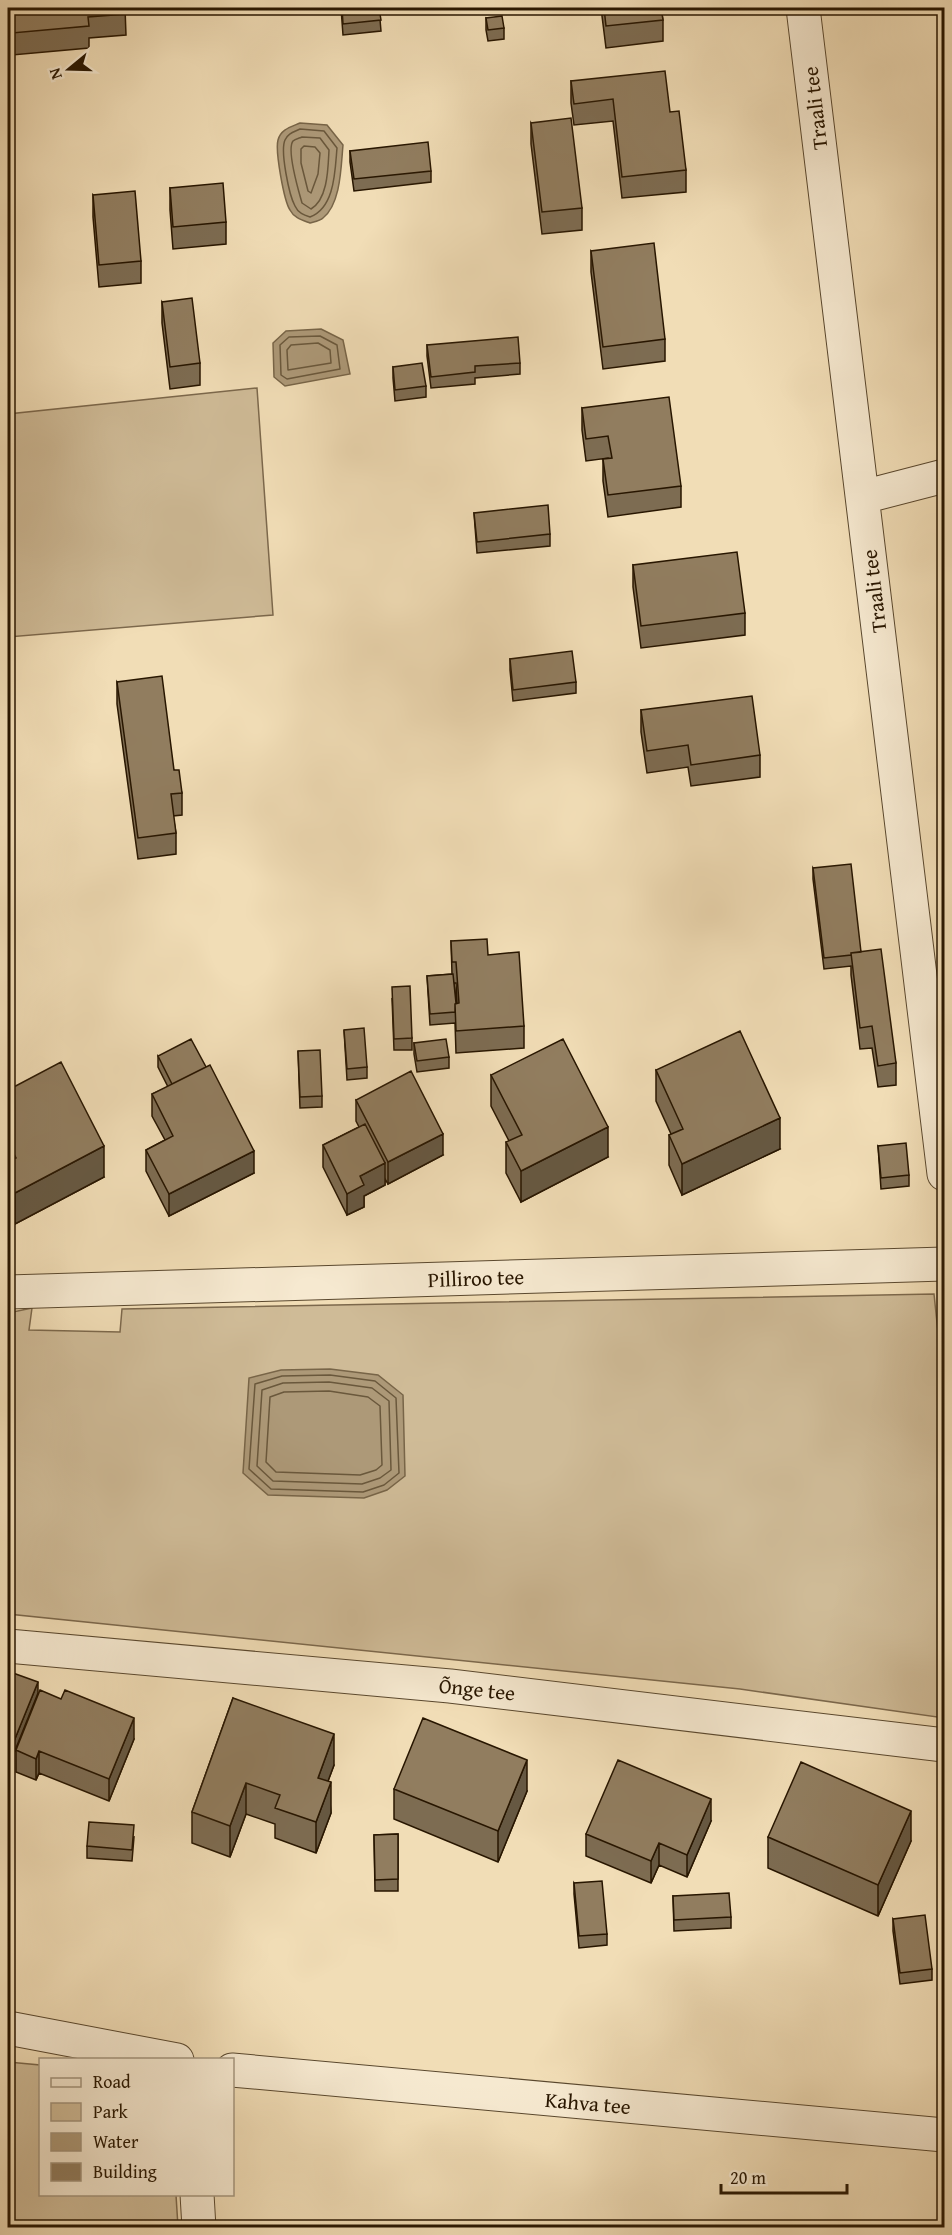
<svg xmlns="http://www.w3.org/2000/svg" width="952" height="2235" font-family="'Gentium Book Plus',serif">
<rect width="100%" height="100%" fill="#f1ddb6"/>
<filter id="stains"><feTurbulence type="fractalNoise" baseFrequency=".00333" numOctaves="4"/><feColorMatrix values="0 0 0 0 .2 0 0 0 0 .09 0 0 0 0 .02 0 0 0 .5 -.17"/></filter>
<radialGradient id="worn" r=".72"><stop offset=".6" stop-color="#630" stop-opacity="0"/><stop offset="1" stop-color="#630" stop-opacity=".3"/></radialGradient>
<path fill="#cfbb97" stroke="#7c684c" stroke-width="1.5" d="M 257,388 L 273,615 L 8,637 L 8,414 Z
M 934,1294 L 944,1390 L 944,1718 L 740,1689 L 8,1614 L 8,1313 L 32,1308 L 29,1330 L 120,1332 L 122,1309 Z
M 8,2062 L 40,2065 L 40,2194 L 176,2195 L 178,2227 L 8,2227 Z"/>
<path fill="#ad9978" stroke="#786548" stroke-width="1.5" d="M 300,123 L 327,125 L 343,145 C 341,166 341,204 323,218 C 320,221 313,222 310,223 C 302,220 294,218 290,210 C 284,201 275,151 278,140 C 281,129 291,127 300,123 Z
M 321,329 L 343,340 L 350,374 L 285,386 L 274,377 L 273,343 L 286,331 Z
M 330,1369 L 378,1375 L 403,1395 L 405,1476 L 387,1490 L 364,1498 L 268,1495 L 243,1473 L 249,1378 L 281,1370 Z"/>
<g fill="none" stroke-linecap="round" stroke-linejoin="round">
<path stroke="#6a583c" stroke-width="1.5" d="M 300,129 L 324,131 L 337,148 C 335,170 335,208 310,217 C 304,215 298,213 295,206 C 289,195 280,151 285,140 C 288,133 294,132 300,129 Z
M 302,137 L 320,138 L 329,150 C 328,168 328,199 311,209 L 302,203 C 299,192 286,150 293,141 C 295,139 300,138 302,137 Z
M 304,146 L 315,147 L 320,153 L 318,174 L 311,193 L 308,191 L 301,163 L 301,149 Z
M 320,336 L 337,345 L 340,369 L 287,379 L 281,375 L 280,345 L 289,337 Z
M 318,343 L 330,350 L 331,363 L 288,370 L 287,350 L 291,345 Z
M 330,1375 L 375,1381 L 396,1398 L 399,1473 L 384,1485 L 363,1492 L 271,1489 L 249,1469 L 255,1384 L 282,1376 Z
M 329,1382 L 372,1388 L 389,1401 L 391,1470 L 380,1478 L 362,1484 L 273,1481 L 257,1466 L 262,1390 L 283,1383 Z
M 329,1391 L 368,1397 L 380,1406 L 382,1465 L 376,1470 L 360,1475 L 276,1472 L 266,1462 L 270,1397 L 284,1392 Z"/>
<g stroke="#5a482e" stroke-width="35">
<path id="minor" d="M 803,8 L 944,1174
M 863,497 L 944,476
M 8,1292 L 944,1264
M 8,1646 L 450,1686 L 944,1745
M 8,2028 L 177,2060
M 232,2070 L 944,2135
M 197,2194 L 199,2228"/>
</g>
<use href="#minor" stroke="#f6e9d0" stroke-width="33"/>
</g>
<path fill="#7d6c52" stroke="#281600" stroke-width="1.5" fill-rule="evenodd" d="M 8,8 L 125,8 L 126,35 L 89,38 L 89,48 L 12,55 Z
M 341,8 L 379,8 L 381,31 L 343,35 Z
M 601,8 L 661,8 L 663,20 L 663,41 L 606,48 Z
M 486,18 L 504,28 L 504,39 L 488,41 L 486,30 Z
M 571,81 L 670,112 L 686,170 L 686,192 L 622,198 L 613,121 L 574,125 L 571,103 Z
M 531,123 L 582,208 L 582,230 L 542,234 L 531,144 Z
M 350,151 L 431,171 L 431,182 L 354,191 L 350,162 Z
M 170,188 L 226,222 L 226,244 L 173,249 L 170,210 Z
M 93,195 L 141,261 L 141,283 L 99,287 L 93,217 Z
M 591,251 L 665,339 L 665,361 L 603,369 L 591,272 Z
M 162,302 L 200,363 L 200,385 L 170,389 L 162,323 Z
M 427,345 L 520,363 L 520,374 L 475,378 L 475,384 L 431,388 L 427,356 Z
M 393,367 L 426,386 L 426,397 L 395,401 L 393,378 Z
M 582,408 L 681,486 L 681,507 L 608,517 L 603,481 L 603,459 L 608,459 L 608,458 L 586,461 L 582,430 Z
M 474,513 L 550,534 L 550,546 L 477,553 Z
M 633,565 L 745,613 L 745,635 L 641,648 L 633,587 Z
M 510,659 L 576,682 L 576,693 L 513,701 L 510,670 Z
M 117,682 L 174,770 L 182,793 L 182,815 L 173,816 L 176,833 L 176,854 L 138,859 L 117,704 Z
M 641,710 L 760,755 L 760,777 L 691,786 L 688,767 L 647,773 L 641,732 Z
M 8,728 L 9,741 L 9,763 L 8,763 Z
M 813,868 L 861,952 L 896,1063 L 896,1085 L 878,1087 L 872,1048 L 860,1049 L 851,975 L 851,966 L 824,969 L 813,879 Z
M 451,941 L 488,955 L 524,1026 L 524,1048 L 456,1053 L 455,1023 L 430,1025 L 427,976 L 452,974 ZM 454,983 L 456,983 L 457,1003 L 456,1003 Z
M 392,998 L 412,1038 L 412,1050 L 394,1050 Z
M 344,1030 L 367,1067 L 367,1078 L 347,1080 Z
M 414,1043 L 449,1057 L 449,1068 L 417,1072 L 414,1054 Z
M 298,1051 L 322,1096 L 322,1107 L 300,1108 Z
M 158,1056 L 254,1173 L 169,1216 L 146,1171 L 146,1150 L 165,1140 L 152,1116 L 152,1094 L 168,1087 L 158,1067 Z
M 656,1070 L 780,1149 L 682,1195 L 669,1165 L 669,1135 L 671,1134 L 656,1101 Z
M 491,1075 L 608,1157 L 521,1202 L 506,1173 L 506,1142 L 509,1141 L 491,1106 Z
M 8,1090 L 104,1177 L 15,1224 L 8,1210 Z
M 356,1100 L 443,1155 L 388,1184 L 385,1179 L 385,1185 L 364,1196 L 364,1207 L 347,1215 L 323,1167 L 323,1145 L 359,1127 L 356,1121 Z
M 878,1146 L 909,1175 L 909,1186 L 881,1189 Z
M 8,1687 L 38,1693 L 10,1763 L 8,1761 Z
M 233,1698 L 334,1765 L 328,1781 L 331,1813 L 316,1853 L 275,1838 L 275,1824 L 246,1814 L 230,1857 L 192,1843 L 192,1812 Z
M 134,1739 L 109,1801 L 39,1773 L 36,1780 L 16,1772 L 16,1750 Z
M 394,1789 L 527,1791 L 498,1862 L 394,1819 Z
M 711,1821 L 687,1877 L 659,1865 L 651,1883 L 586,1856 L 586,1834 Z
M 398,1834 L 398,1891 L 375,1891 L 374,1835 Z
M 134,1837 L 132,1861 L 87,1858 L 87,1846 Z
M 768,1837 L 911,1841 L 878,1916 L 768,1868 Z
M 574,1883 L 607,1934 L 607,1945 L 579,1948 L 574,1894 Z
M 673,1896 L 731,1917 L 731,1928 L 674,1931 Z
M 893,1919 L 932,1969 L 932,1980 L 900,1984 L 893,1931 Z"/>
<path fill="#665842" stroke="#281600" stroke-width="1.5" d="M 780,1118 L 780,1149 L 682,1195 L 682,1164 Z
M 608,1127 L 608,1157 L 521,1202 L 521,1171 Z
M 443,1134 L 443,1155 L 388,1184 L 388,1162 Z
M 104,1146 L 104,1177 L 15,1224 L 15,1193 Z
M 254,1151 L 254,1173 L 169,1216 L 169,1194 Z
M 385,1163 L 385,1185 L 364,1196 L 364,1207 L 347,1215 L 347,1194 L 360,1176 Z
M 38,1682 L 38,1693 L 10,1763 L 10,1751 Z
M 134,1718 L 134,1739 L 109,1801 L 109,1779 Z
M 334,1734 L 334,1765 L 318,1808 L 318,1778 Z
M 39,1751 L 39,1773 L 36,1780 L 36,1759 Z
M 527,1760 L 527,1791 L 498,1862 L 498,1831 Z
M 331,1782 L 331,1813 L 316,1853 L 316,1822 Z
M 246,1783 L 246,1814 L 230,1857 L 230,1826 Z
M 711,1799 L 711,1821 L 687,1877 L 687,1855 Z
M 911,1811 L 911,1841 L 878,1916 L 878,1885 Z
M 659,1843 L 659,1865 L 651,1883 L 651,1861 Z"/>
<path fill="#917d5f" stroke="#281600" stroke-width="1.5" d="M 10,8 L 125,8 L 126,14 L 88,17 L 89,26 L 12,33 Z
M 342,8 L 379,8 L 381,20 L 343,24 Z
M 604,8 L 661,8 L 663,20 L 606,26 Z
M 502,16 L 504,28 L 488,30 L 486,18 Z
M 665,71 L 670,112 L 679,111 L 686,170 L 622,177 L 613,99 L 574,104 L 571,81 Z
M 571,118 L 582,208 L 542,212 L 531,123 Z
M 428,142 L 431,171 L 354,179 L 350,151 Z
M 223,183 L 226,222 L 173,227 L 170,188 Z
M 135,191 L 141,261 L 99,265 L 93,195 Z
M 654,243 L 665,339 L 603,347 L 591,251 Z
M 192,298 L 200,363 L 170,367 L 162,302 Z
M 518,337 L 520,363 L 475,366 L 475,372 L 431,377 L 427,345 Z
M 422,363 L 426,386 L 395,390 L 393,367 Z
M 669,397 L 681,486 L 608,495 L 603,459 L 612,458 L 608,436 L 586,439 L 582,408 Z
M 548,505 L 550,534 L 477,542 L 474,513 Z
M 737,552 L 745,613 L 641,626 L 633,565 Z
M 572,651 L 576,682 L 513,690 L 510,659 Z
M 162,676 L 174,770 L 179,770 L 182,793 L 171,794 L 176,833 L 138,838 L 117,682 Z
M 752,696 L 760,755 L 691,765 L 688,745 L 647,751 L 641,710 Z
M 851,864 L 861,952 L 851,953 L 851,955 L 824,958 L 813,868 Z
M 487,939 L 488,955 L 519,952 L 524,1026 L 456,1031 L 455,1004 L 459,1003 L 456,962 L 452,962 L 451,941 Z
M 881,949 L 896,1063 L 878,1066 L 872,1026 L 860,1028 L 851,953 Z
M 453,974 L 456,1003 L 455,1004 L 455,1012 L 430,1014 L 427,976 Z
M 410,986 L 412,1038 L 394,1039 L 392,987 Z
M 364,1028 L 367,1067 L 347,1069 L 344,1030 Z
M 740,1031 L 780,1118 L 682,1164 L 669,1135 L 683,1129 L 656,1070 Z
M 191,1039 L 206,1067 L 172,1084 L 158,1056 Z
M 446,1039 L 449,1057 L 417,1061 L 414,1043 Z
M 563,1039 L 608,1127 L 521,1171 L 506,1142 L 522,1135 L 491,1075 Z
M 320,1050 L 322,1096 L 300,1097 L 298,1051 Z
M 61,1062 L 104,1146 L 15,1193 L 8,1179 L 8,1162 L 16,1158 L 8,1142 L 8,1090 Z
M 210,1065 L 254,1151 L 169,1194 L 146,1150 L 173,1136 L 152,1094 Z
M 411,1071 L 443,1134 L 388,1162 L 356,1100 Z
M 365,1124 L 385,1163 L 360,1176 L 364,1185 L 347,1194 L 323,1145 Z
M 906,1143 L 909,1175 L 881,1178 L 878,1146 Z
M 13,1673 L 38,1682 L 10,1751 L 8,1750 L 8,1687 Z
M 40,1690 L 61,1699 L 65,1690 L 134,1718 L 109,1779 L 39,1751 L 36,1759 L 16,1750 Z
M 233,1698 L 334,1734 L 318,1778 L 331,1782 L 316,1822 L 275,1808 L 280,1795 L 246,1783 L 230,1826 L 192,1812 Z
M 423,1718 L 527,1760 L 498,1831 L 394,1789 Z
M 618,1760 L 711,1799 L 687,1855 L 659,1843 L 651,1861 L 586,1834 Z
M 801,1762 L 911,1811 L 878,1885 L 768,1837 Z
M 89,1822 L 134,1825 L 132,1850 L 87,1846 Z
M 398,1834 L 398,1879 L 375,1880 L 374,1835 Z
M 602,1881 L 607,1934 L 579,1936 L 574,1883 Z
M 729,1893 L 731,1917 L 674,1920 L 673,1896 Z
M 925,1915 L 932,1969 L 900,1973 L 893,1919 Z"/>
<g text-anchor="middle" dominant-baseline="central" stroke-width="5" stroke-linejoin="round" paint-order="stroke">
<g font-size="21" fill="#281600" stroke="#f6e9d0">
<text transform="translate(815 108) rotate(-97)">Traali tee</text>
<text transform="translate(874 591) rotate(-97)">Traali tee</text>
<text transform="translate(476 1278) rotate(-2)">Pilliroo tee</text>
<text transform="translate(477 1689) rotate(6)">Õnge tee</text>
<text transform="translate(588 2103) rotate(5)">Kahva tee</text>
</g>
</g>
<rect width="952" height="2235" fill="none" stroke="#f1ddb6" stroke-width="30"/>
<rect x="9" y="9" width="934" height="2217" fill="none" stroke="#281600" stroke-width="3"/>
<rect x="15" y="15" width="922" height="2205" fill="none" stroke="#281600" stroke-width="1.5"/>
<rect x="39" y="2058" width="195" height="138" fill="#f6e9d0" stroke="#a4957d" stroke-width="1.5"/>
<rect x="51" y="2078" width="30" height="9" fill="#f6e9d0" stroke="#a4957d" stroke-width="1.5"/>
<text x="93" y="2088" font-size="18" fill="#281600">Road</text>
<rect x="51" y="2103" width="30" height="18" fill="#cfbb97" stroke="#a4957d" stroke-width="1.5"/>
<text x="93" y="2118" font-size="18" fill="#281600">Park</text>
<rect x="51" y="2133" width="30" height="18" fill="#ad9978" stroke="#a4957d" stroke-width="1.5"/>
<text x="93" y="2148" font-size="18" fill="#281600">Water</text>
<rect x="51" y="2163" width="30" height="18" fill="#917d5f" stroke="#a4957d" stroke-width="1.5"/>
<text x="93" y="2178" font-size="18" fill="#281600">Building</text>
<g transform="translate(69 69) rotate(251)" stroke="#f6e9d0" stroke-width="4.5" paint-order="stroke">
<path d="M0-4.5L10 22L0 15L-10 22Z" fill="#281600"/>
<text y="-9" font-size="16" font-weight="bold" text-anchor="middle" fill="#281600">N</text>
</g>
<path d="M721 2184v9h126v-9" fill="none" stroke="#281600" stroke-width="3"/>
<text x="730" y="2184" font-size="18" fill="#281600" stroke="#f6e9d0" stroke-width="4.5" paint-order="stroke">20 m</text>
<rect width="100%" height="100%" filter="url(#stains)"/>
<rect width="100%" height="100%" fill="url(#worn)"/>
</svg>
